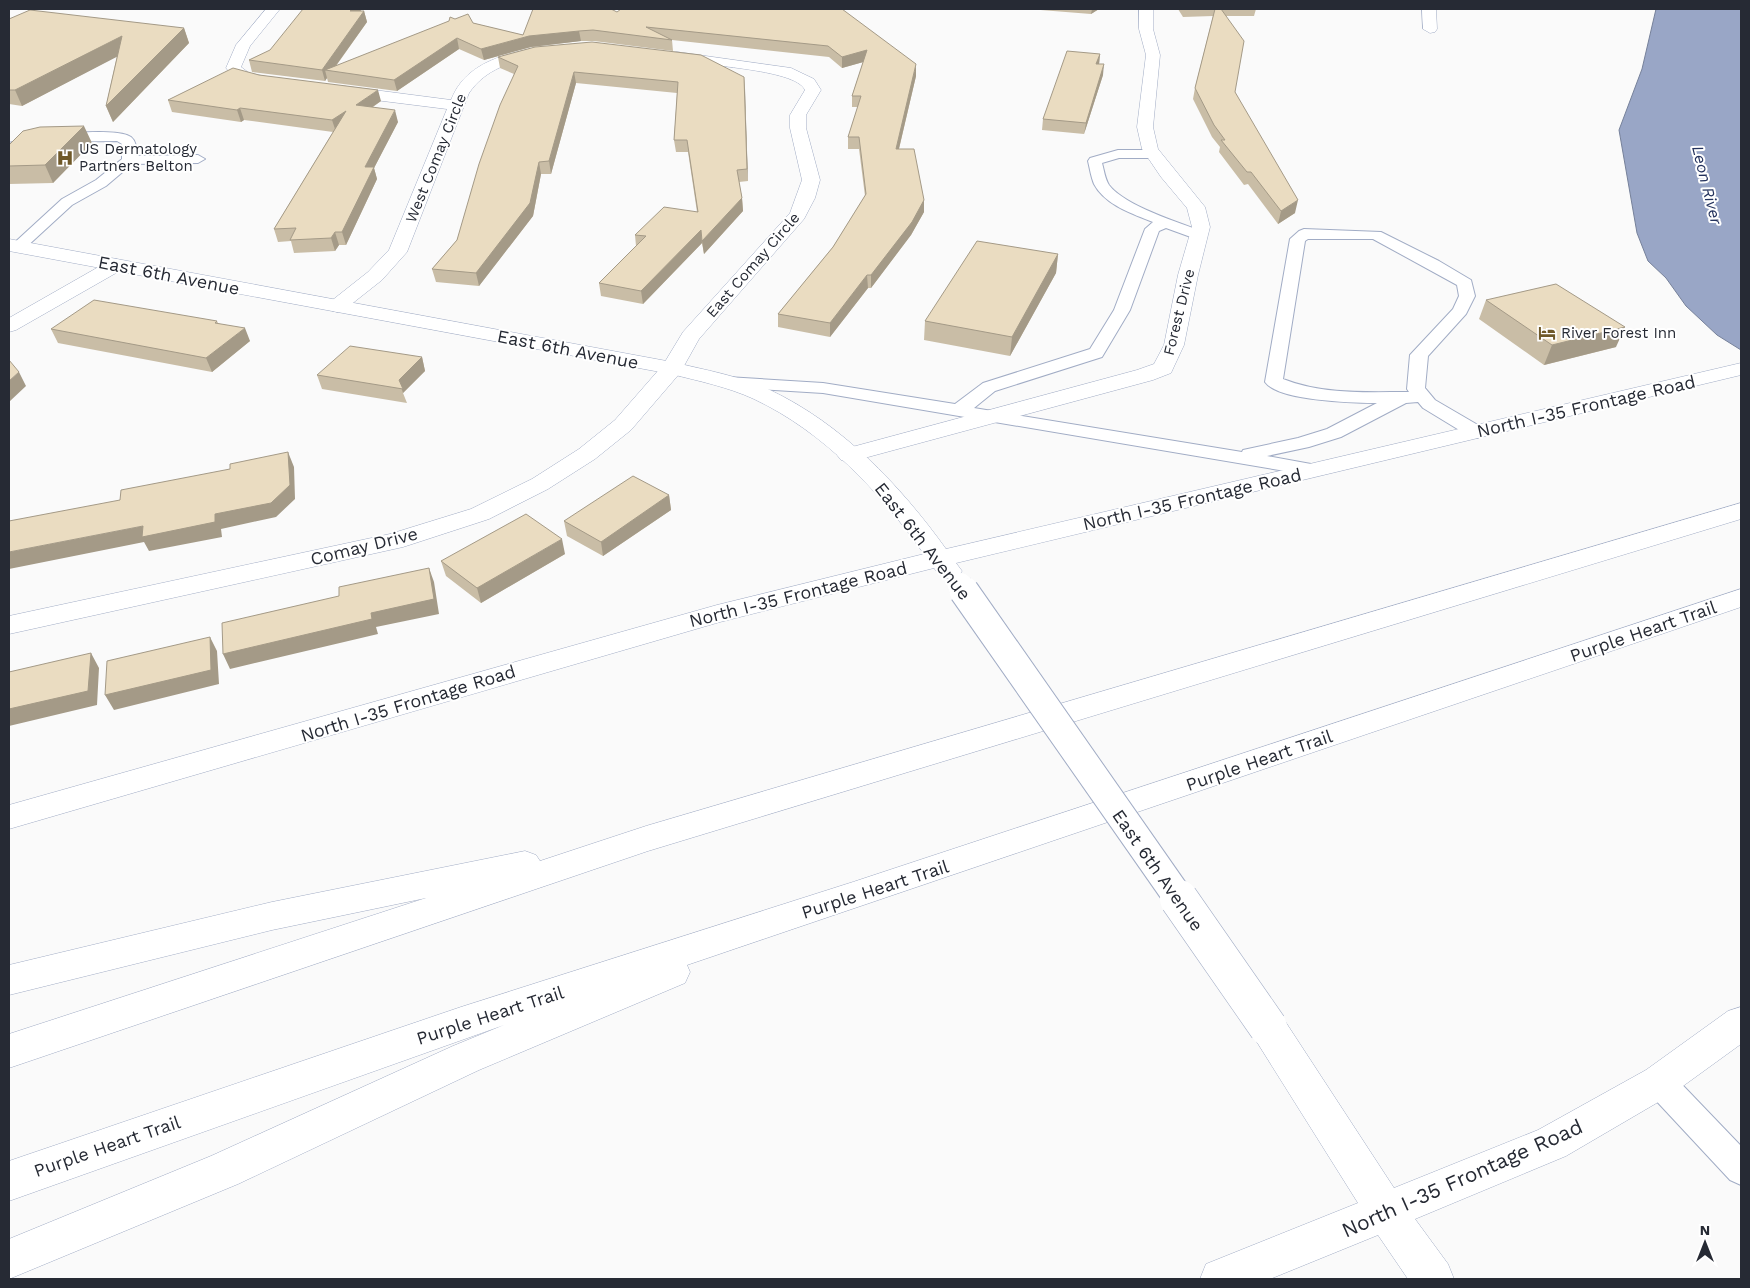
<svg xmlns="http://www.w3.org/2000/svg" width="1750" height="1288" font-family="'Work Sans',sans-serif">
<rect width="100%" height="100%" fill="#fafafa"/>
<path fill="#99a6c6" stroke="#76819a" d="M 1656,9 L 1741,9 L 1741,350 L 1717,335 L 1686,306 L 1666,278 L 1648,261 L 1637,233 L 1619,130 L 1642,69 Z"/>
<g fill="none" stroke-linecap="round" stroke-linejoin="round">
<g stroke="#a1acc5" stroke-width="2">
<path id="service" d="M 62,133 C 77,133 120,129 131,137 C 137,142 136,149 136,156 L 198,155 L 205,159 L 198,163 L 132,164 L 106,186 L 72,205 L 23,250 L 13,250 L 10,247 L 13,244 L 62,199 L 96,180 L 122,159 L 122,144 L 117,141 L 48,142 L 9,152 L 9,143 L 35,136 Z
M 1118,150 L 1153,150 L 1160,154 L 1153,158 L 1119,158 L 1102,163 C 1104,170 1105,179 1109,185 C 1125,206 1180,223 1204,232 L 1207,235 L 1204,238 L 1199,240 L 1166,228 L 1159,231 L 1130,310 L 1102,357 L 995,391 L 974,408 L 1242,452 L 1243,450 L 1298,438 L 1327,429 L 1377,403 C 1355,403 1278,401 1265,382 L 1290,239 L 1299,231 L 1304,229 L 1381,232 L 1439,261 L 1471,280 L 1475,296 L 1466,314 L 1428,356 L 1425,388 L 1435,400 L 1483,428 L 1485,432 L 1483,436 L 1476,438 L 1469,436 L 1423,408 L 1418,402 L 1406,403 L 1341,437 L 1309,447 L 1267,456 L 1322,466 L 1325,470 L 1322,474 L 1315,476 L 823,393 L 727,387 L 721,386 L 718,382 L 721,378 L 727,377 L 823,383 L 955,404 L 983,383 L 1090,349 L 1114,310 L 1145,229 L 1153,222 C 1133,214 1105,205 1094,184 C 1091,177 1090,169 1088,161 L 1090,158 ZM 1308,239 L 1373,239 L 1457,285 L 1459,296 L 1453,309 L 1410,355 L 1407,389 L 1409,392 C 1366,392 1324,395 1283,379 L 1305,241 Z
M 1659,1068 L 1670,1072 L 1741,1146 L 1741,1185 L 1730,1180 L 1648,1092 L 1644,1082 L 1648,1072 Z"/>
</g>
<g stroke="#a1acc5" stroke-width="1">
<path id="minor" d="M 266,9 L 280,9 L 250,46 L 241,67 L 249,73 L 273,78 L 275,81 L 273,84 C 259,88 235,80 226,68 L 236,45 Z
M 1139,9 L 1153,9 L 1153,29 L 1160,55 L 1153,127 L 1158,149 L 1205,207 L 1210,227 L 1198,275 L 1184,345 L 1171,373 L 1153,380 L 857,460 L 849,462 L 841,460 L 837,455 L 841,450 L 1137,370 L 1154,364 L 1164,345 L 1178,275 L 1192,227 L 1187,208 L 1161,177 L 1142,149 L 1137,127 L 1146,55 L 1139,29 Z
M 1422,9 L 1436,9 L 1437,29 L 1435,32 L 1430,33 L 1423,29 Z
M 535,48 L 540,49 L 542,52 L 540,55 C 512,62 486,68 469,93 L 407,252 L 382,280 L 344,310 L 337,312 L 330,310 L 327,306 L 330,302 L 368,272 L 389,250 L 447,109 L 343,96 L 338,94 L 335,91 L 338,88 L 343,86 L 451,100 C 465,64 501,55 535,48 Z
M 677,52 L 791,68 L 814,79 L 821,90 L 806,115 L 806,128 L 820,180 L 815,198 L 804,219 L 699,339 L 680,373 L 631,430 L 595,459 L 548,489 L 489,519 L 403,547 L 9,634 L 9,616 L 390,534 L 471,509 L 532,479 L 579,449 L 615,420 L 663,365 L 683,332 L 790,213 L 802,180 L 790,128 L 790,115 L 805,90 C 795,68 698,66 672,59 L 670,56 L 672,53 Z
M 116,259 L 123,261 L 126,265 L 123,269 L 16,330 L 9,332 L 9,318 L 109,261 Z"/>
</g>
<g stroke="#a1acc5" stroke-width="1">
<path id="secondary" d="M 9,239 L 672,362 C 705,370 740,376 770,390 C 842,424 900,485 946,549 L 1741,363 L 1741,375 L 956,563 L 962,571 L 958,577 C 946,580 941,578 934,568 L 720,622 L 9,829 L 9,805 L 717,605 L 924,554 C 880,492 824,432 754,399 C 728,387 699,381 671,374 L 9,251 Z
M 1741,1007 L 1741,1044 L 1672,1094 L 1566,1156 L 1415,1219 L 1448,1264 L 1454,1279 L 1408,1279 L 1378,1235 L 1270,1279 L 1200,1279 L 1206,1264 L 1358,1203 L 1255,1039 L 1250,1027 L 1255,1015 L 1268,1011 L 1281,1015 L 1394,1188 L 1538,1130 L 1646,1070 L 1728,1011 Z"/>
</g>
<g stroke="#a1acc5" stroke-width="1">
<path id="motorway" d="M 1741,503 L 1741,519 L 648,851 L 9,1068 L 9,1034 L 426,898 L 272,930 L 9,995 L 9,965 L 272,902 L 525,851 L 536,855 L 540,861 L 646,826 Z
M 1741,589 L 1741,607 L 687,965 L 690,972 L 685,983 L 479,1070 L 238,1184 L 9,1279 L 9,1239 L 211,1156 L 453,1046 L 504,1025 L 9,1201 L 9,1161 L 461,1007 L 853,882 Z"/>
</g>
<use href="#service" fill="#fff" fill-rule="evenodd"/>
<use href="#minor" fill="#fff" fill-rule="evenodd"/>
<use href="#secondary" fill="#fff" fill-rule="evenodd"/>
<use href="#motorway" fill="#fff" fill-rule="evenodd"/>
<g stroke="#a1acc5" stroke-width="25" stroke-linecap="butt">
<path id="secondary-bridge-far2" d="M 960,585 L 965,592"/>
</g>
<g stroke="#a1acc5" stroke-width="31" stroke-linecap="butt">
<path id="secondary-bridge-far1" d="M 964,591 L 1180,900"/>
</g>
<g stroke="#a1acc5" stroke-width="39" stroke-linecap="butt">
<path id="secondary-bridge" d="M 1179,899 L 1268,1027"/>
</g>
<use href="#secondary-bridge-far2" stroke="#fff" stroke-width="24"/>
<use href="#secondary-bridge-far1" stroke="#fff" stroke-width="29"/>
<use href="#secondary-bridge" stroke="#fff" stroke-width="38"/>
</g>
<path fill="#c9bda6" d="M 842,9 L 916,76 L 899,149 L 924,200 L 924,212 L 911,235 L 871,288 L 868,288 L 830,337 L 778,327 L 778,314 L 833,247 L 865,196 L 859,149 L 848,149 L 848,137 L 858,107 L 852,107 L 852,96 L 863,62 L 842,68 L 829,57 L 672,40 L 673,51 L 594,41 L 581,41 L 531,47 L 484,60 L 459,49 L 397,91 L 328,82 L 327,78 L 325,81 L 252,72 L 249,60 L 360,11 L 364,11 L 367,22 L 336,66 L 473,23 L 523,35 L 617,12 Z
M 1028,9 L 1099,9 L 1091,14 Z
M 1178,9 L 1256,9 L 1254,16 L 1226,16 L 1235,92 L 1295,213 L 1278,224 L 1248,184 L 1244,185 L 1219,152 L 1220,147 L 1212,137 L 1193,99 L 1195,88 L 1213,16 L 1183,17 Z
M 9,19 L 184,28 L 189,43 L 113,122 L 106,106 L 117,56 L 22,106 L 9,104 Z
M 1100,54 L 1099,64 L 1103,75 L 1084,134 L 1042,130 L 1043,119 Z
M 498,57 L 744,77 L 748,181 L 739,182 L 742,198 L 743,211 L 704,254 L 702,243 L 643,304 L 601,296 L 599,283 L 636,246 L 635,235 L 697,212 L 688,152 L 676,152 L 674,140 L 677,93 L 576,83 L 551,174 L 541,174 L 533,216 L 479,286 L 436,282 L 432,269 L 457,240 L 514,74 L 500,68 Z
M 259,75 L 381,101 L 373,107 L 398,122 L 374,168 L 377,179 L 346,245 L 339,245 L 335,251 L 294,253 L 291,241 L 278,242 L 274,229 L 333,132 L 244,120 L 241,122 L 172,112 L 168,100 Z
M 92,143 L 53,183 L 9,184 L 9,145 Z
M 1058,254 L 1056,273 L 1010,356 L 924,340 L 925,321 Z
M 1486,300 L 1616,347 L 1544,365 L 1479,319 Z
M 217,321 L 218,323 L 250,341 L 212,372 L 58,343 L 51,329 Z
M 422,357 L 425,371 L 403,393 L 407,403 L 322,389 L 317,375 Z
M 669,495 L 671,510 L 603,556 L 567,536 L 564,521 Z
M 565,554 L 481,603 L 446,576 L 441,561 Z"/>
<path fill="#a49a87" d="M 352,9 L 362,9 L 353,22 L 350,11 Z
M 1092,9 L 1099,9 L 1091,14 Z
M 364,11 L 367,22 L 332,71 L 325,70 L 327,78 L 325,81 L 322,70 Z
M 184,28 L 189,43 L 113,122 L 106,106 Z
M 579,31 L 581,41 L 531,47 L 484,60 L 481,49 L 529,36 Z
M 122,36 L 128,51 L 22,106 L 15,90 Z
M 457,38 L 459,49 L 397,91 L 394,80 Z
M 867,50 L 867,61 L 842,68 L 842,57 Z
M 1100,54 L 1099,65 L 1096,64 Z
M 916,64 L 916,76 L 896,161 L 896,149 Z
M 1104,64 L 1103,75 L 1084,134 L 1086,123 Z
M 574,72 L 576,83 L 551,174 L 549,161 Z
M 744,77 L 745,88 L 748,181 L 747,169 Z
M 378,90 L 381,101 L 359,116 L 356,105 Z
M 240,108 L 244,120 L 241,122 L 237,110 Z
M 395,110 L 398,122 L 374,168 L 377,179 L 346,245 L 342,232 L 365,167 Z
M 346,111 L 336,132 L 332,120 Z
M 84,126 L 92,143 L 53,183 L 45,165 Z
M 539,162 L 541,174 L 533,216 L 479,286 L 476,273 Z
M 742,198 L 743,211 L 704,254 L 702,241 Z
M 924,200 L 924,212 L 911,235 L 871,288 L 871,275 Z
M 1298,200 L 1295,213 L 1278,224 L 1281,211 Z
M 701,230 L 702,243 L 643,304 L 641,291 Z
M 335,232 L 339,245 L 335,251 L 331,238 Z
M 1058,254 L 1056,273 L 1010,356 L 1012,337 Z
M 867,275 L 868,288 L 830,337 L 830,323 Z
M 1625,327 L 1616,347 L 1544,365 L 1552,345 Z
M 245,328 L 250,341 L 212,372 L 206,358 Z
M 422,357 L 425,371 L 403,393 L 399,380 Z
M 19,372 L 26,386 L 9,402 L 9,381 Z
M 288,452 L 294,467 L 295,499 L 276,517 L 221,529 L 222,537 L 149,551 L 144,542 L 9,569 L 9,552 L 143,526 L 215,514 Z
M 669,495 L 671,510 L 603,556 L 601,542 Z
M 562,539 L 565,554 L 481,603 L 477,588 Z
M 429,568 L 434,582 L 439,614 L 376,627 L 378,634 L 230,669 L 223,654 Z
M 210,637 L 217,651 L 219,684 L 114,710 L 105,695 Z
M 91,653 L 99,668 L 97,705 L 9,726 L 9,709 Z"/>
<path fill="#eadcc1" stroke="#a49a87" d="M 303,9 L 352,9 L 350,11 L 364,11 L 322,70 L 249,60 L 270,50 Z
M 533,9 L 611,9 L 617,12 L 621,9 L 842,9 L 916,64 L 896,149 L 914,149 L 924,200 L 912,222 L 871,275 L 867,275 L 830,323 L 778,314 L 833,247 L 866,194 L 859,137 L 848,137 L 861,96 L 852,96 L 867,50 L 842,57 L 828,46 L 646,27 L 672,40 L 593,30 L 579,31 L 529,36 L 481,49 L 457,38 L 394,80 L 325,70 L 449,21 L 450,17 L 455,19 L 468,14 L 473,23 L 523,35 Z
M 1215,9 L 1221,9 L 1244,41 L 1235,92 L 1298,200 L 1281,211 L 1251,172 L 1247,172 L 1221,140 L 1225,140 L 1214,125 L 1195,88 Z
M 30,10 L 184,28 L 106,106 L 122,36 L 15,90 L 9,90 L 9,42 L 10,41 L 9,41 L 9,19 Z
M 592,42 L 701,55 L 744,77 L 747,169 L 737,170 L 742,198 L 702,241 L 701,230 L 641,291 L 599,283 L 646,236 L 635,235 L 664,207 L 698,212 L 687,140 L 674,140 L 678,82 L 574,72 L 549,161 L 539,162 L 530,203 L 476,273 L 432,269 L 457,240 L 479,164 L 500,105 L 518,66 L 498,57 L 535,47 Z
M 1067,51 L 1100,54 L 1096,64 L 1104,64 L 1086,123 L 1043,119 Z
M 233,68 L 259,75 L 378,90 L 356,105 L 395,110 L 365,167 L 374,167 L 342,232 L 335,232 L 331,238 L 290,240 L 296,228 L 274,229 L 346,111 L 332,120 L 240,108 L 237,110 L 168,100 Z
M 84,126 L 45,165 L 9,166 L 9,145 L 23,131 L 40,127 Z
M 977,241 L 1058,254 L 1012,337 L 925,321 Z
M 1556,284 L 1625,327 L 1552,345 L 1486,300 Z
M 94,300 L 217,321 L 215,323 L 245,328 L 206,358 L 51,329 Z
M 350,346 L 422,357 L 399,380 L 403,389 L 317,375 Z
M 9,360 L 19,372 L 9,381 Z
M 288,452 L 290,485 L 271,503 L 215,514 L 215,522 L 142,537 L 143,526 L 9,552 L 9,521 L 120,500 L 121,490 L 230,469 L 230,464 Z
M 633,476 L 669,495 L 601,542 L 564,521 Z
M 526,514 L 562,539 L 477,588 L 441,561 Z
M 429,568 L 434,599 L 371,613 L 372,619 L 223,654 L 222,623 L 339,596 L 339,587 Z
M 210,637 L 211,670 L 105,695 L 107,661 Z
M 91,653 L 88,691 L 9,709 L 9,672 Z"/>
<defs>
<g id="hospital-bare" transform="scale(1.35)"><path d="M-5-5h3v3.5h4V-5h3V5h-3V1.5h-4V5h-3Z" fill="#6f5828" stroke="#fff" stroke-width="2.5" paint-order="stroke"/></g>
<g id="hotel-bare" transform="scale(1.35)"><path d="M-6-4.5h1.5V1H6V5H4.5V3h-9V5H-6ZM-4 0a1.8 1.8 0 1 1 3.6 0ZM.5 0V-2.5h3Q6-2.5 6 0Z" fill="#6f5828" stroke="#fff" stroke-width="2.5" paint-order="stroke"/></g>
</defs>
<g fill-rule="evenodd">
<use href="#hospital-bare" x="65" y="158"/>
<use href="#hotel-bare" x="1547" y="333"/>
</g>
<g text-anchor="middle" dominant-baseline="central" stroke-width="4" stroke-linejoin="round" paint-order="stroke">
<g font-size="15" fill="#262a34" stroke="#fff" text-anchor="start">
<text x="79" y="149">US Dermatology<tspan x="79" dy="17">Partners Belton</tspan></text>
<text x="1561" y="333">River Forest Inn</text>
</g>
<g font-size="15" fill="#262a34" stroke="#fff">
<text transform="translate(436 158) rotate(-68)">West Comay Circle</text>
<text transform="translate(753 265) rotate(-49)">East Comay Circle</text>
<text transform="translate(1179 312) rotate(-76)">Forest Drive</text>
</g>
<g font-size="16" font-style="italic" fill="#24325d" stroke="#fff">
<text transform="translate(1707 185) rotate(76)">Leon River</text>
</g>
<g font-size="18" fill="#262a34" stroke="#fff">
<text transform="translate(169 275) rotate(11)">East 6th Avenue</text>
<text transform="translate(568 349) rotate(11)">East 6th Avenue</text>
<text transform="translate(1586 406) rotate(-13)">North I-35 Frontage Road</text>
<text transform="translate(1192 499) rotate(-13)">North I-35 Frontage Road</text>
<text transform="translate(923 541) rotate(52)">East 6th Avenue</text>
<text transform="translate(364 546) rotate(-14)">Comay Drive</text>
<text transform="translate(798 594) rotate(-14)">North I-35 Frontage Road</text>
<text transform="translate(1643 631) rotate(-19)">Purple Heart Trail</text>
<text transform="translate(408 703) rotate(-17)">North I-35 Frontage Road</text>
<text transform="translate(1259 760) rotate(-19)">Purple Heart Trail</text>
<text transform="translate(1158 870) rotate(55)">East 6th Avenue</text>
<text transform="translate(875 889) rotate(-18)">Purple Heart Trail</text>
<text transform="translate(490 1015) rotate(-18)">Purple Heart Trail</text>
<text transform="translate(107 1146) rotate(-19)">Purple Heart Trail</text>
</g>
<g font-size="21" fill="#262a34" stroke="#fff">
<text transform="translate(1462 1178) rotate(-24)">North I-35 Frontage Road</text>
</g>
</g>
<rect width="1750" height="1288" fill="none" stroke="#262a34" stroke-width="20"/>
<g transform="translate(1705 1243)" stroke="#ffffff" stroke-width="4" paint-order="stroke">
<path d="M0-4L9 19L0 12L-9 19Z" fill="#262a34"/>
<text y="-8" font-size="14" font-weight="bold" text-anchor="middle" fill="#262a34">N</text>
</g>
</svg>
